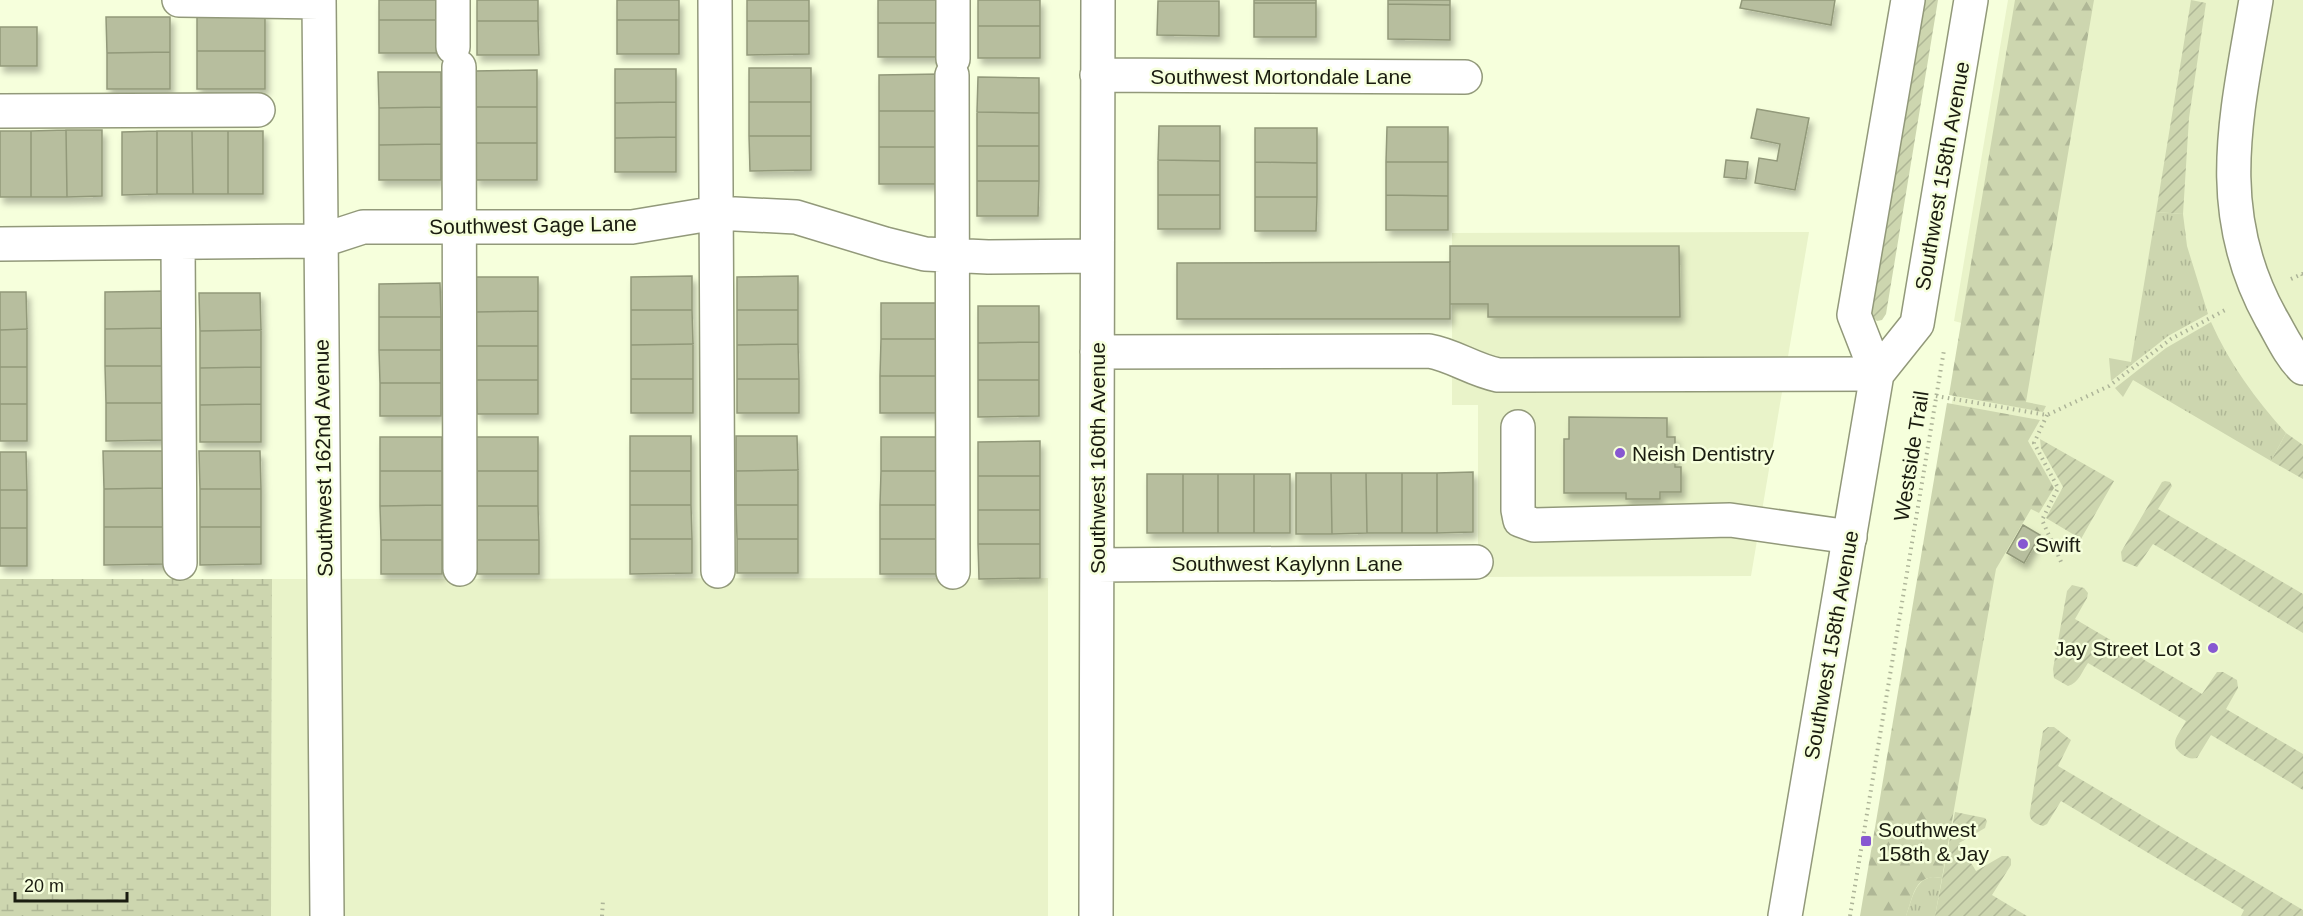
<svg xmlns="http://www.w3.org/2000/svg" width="2303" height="916" font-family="Arial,sans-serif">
<defs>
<pattern id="grass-tufts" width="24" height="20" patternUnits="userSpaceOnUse" patternTransform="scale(1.5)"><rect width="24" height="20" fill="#cdd6af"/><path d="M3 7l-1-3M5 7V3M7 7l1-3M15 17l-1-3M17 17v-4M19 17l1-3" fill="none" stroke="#afb796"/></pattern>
<pattern id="forest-firs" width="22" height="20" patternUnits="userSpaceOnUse" patternTransform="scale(1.5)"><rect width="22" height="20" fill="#cdd6af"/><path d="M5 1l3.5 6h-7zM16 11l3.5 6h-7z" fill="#afb796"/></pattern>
<pattern id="wetland-marsh" width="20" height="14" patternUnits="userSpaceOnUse" patternTransform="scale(1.5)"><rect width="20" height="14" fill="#cdd6af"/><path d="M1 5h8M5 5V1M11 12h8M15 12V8" fill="none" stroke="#afb796"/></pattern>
<pattern id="garden-furrows" width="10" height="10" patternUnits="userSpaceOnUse" patternTransform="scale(1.5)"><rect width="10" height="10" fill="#cdd6af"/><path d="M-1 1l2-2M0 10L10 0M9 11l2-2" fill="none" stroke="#afb796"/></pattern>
<filter id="shadow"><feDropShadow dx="3.5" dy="6" stdDeviation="3" flood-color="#0004"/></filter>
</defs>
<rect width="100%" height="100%" fill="#f6ffdc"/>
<path fill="#e9f3c9" d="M 2008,0 L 2303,0 L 2303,916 L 1866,916 L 1965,324 L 1954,321 Z
M 1809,232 L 1751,576 L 1478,577 L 1478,405 L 1452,405 L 1452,233 Z
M 1048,578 L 1048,916 L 271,916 L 272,579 Z"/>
<path fill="url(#grass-tufts)" d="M 2156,212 L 2183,214 L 2187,246 L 2208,314 L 2168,336 L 2111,381 L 2109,358 L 2131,362 Z
M 2211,322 C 2229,363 2256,400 2286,433 L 2271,461 L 2133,380 L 2123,397 L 2115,388 L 2166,348 Z
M 1933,877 L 1942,878 L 1935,916 L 1906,916 C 1912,901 1914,879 1933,877 Z"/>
<path fill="url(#forest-firs)" d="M 2015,0 L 2094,0 L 2026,402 L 2046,406 L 2043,412 L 1949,395 Z
M 1947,403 L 2040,420 L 2028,441 L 2054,488 L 2039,513 L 2031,509 L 1996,569 L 1942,878 C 1914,873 1914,895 1906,916 L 1860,916 Z"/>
<path fill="url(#wetland-marsh)" d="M 0,579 L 272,579 L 271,916 L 0,916 Z"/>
<path fill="url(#garden-furrows)" d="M 1924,0 L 1938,0 L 1886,314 L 1882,320 L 1877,321 L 1872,317 L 1871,312 Z
M 2191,0 L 2206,3 L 2189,118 L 2183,214 L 2156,212 Z
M 2286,433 L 2303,445 L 2303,479 L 2271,461 Z
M 2040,439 L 2114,481 L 2081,539 L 2046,518 L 2063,487 L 2041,448 Z
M 2165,481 L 2170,482 L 2172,486 L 2158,509 L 2303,594 L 2303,633 L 2153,544 L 2137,567 L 2122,561 L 2121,552 L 2162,482 Z
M 2072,585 L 2084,588 L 2088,593 L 2087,598 L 2075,619 L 2202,694 L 2217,672 L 2223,672 L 2237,680 L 2238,688 L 2226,709 L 2303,754 L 2303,790 L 2211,735 L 2197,758 C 2190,759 2188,758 2183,755 C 2166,744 2180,734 2186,721 L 2088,663 C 2082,671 2079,683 2068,686 L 2054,678 L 2053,669 L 2067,591 Z
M 2048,727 L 2054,727 L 2071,740 L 2058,766 L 2303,910 L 2303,916 L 2241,916 L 2244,910 L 2061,801 L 2047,824 L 2043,826 C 2035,824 2028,820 2030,811 L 2043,731 Z
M 1955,812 L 1985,818 L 1987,821 L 1985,828 L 1959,843 L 1976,871 L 2002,856 L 2008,856 L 2011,859 L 2011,865 L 1992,895 L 2027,916 L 1935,916 Z"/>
<path fill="#b7be9e" stroke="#92997a" stroke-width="1.5" filter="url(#shadow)" d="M 379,0 L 441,0 L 441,20 L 379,20 Z
M 477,0 L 538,0 L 538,21 L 477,21 Z
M 617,0 L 679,0 L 679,20 L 617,20 Z
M 747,0 L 809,0 L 809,21 L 747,21 Z
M 878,0 L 940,0 L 940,23 L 878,23 Z
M 978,0 L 1040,0 L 1040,26 L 978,26 Z
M 1254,0 L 1316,0 L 1316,3 L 1254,3 Z
M 1388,0 L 1450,0 L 1450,5 L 1388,4 Z
M 1742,0 L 1835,0 L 1831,25 L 1740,8 Z
M 1158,1 L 1219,1 L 1219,36 L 1157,35 Z
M 1254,3 L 1316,3 L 1316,37 L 1254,37 Z
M 1388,4 L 1450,5 L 1450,40 L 1388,39 Z
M 197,13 L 265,13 L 265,51 L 197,51 Z
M 106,17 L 170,17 L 170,52 L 107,53 Z
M 379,20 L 441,20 L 441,53 L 379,53 Z
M 617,20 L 679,20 L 679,54 L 617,54 Z
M 477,21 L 538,21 L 539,55 L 477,55 Z
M 747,21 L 809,21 L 809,54 L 747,55 Z
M 878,23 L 940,23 L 940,57 L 878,57 Z
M 978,26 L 1040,26 L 1040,58 L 978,58 Z
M 0,27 L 37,27 L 37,66 L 0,66 Z
M 197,51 L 265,51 L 265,89 L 197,89 Z
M 170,52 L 170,89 L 107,89 L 107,53 Z
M 749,68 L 811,68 L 811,102 L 749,102 Z
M 615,69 L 676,69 L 676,102 L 615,103 Z
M 537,70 L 537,107 L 475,107 L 475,71 Z
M 378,72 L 441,72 L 441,107 L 379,108 Z
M 941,74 L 941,111 L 879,111 L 879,75 Z
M 978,77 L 1039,78 L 1039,113 L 977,112 Z
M 676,102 L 676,137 L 615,138 L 615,103 Z
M 749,102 L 811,102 L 811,136 L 749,136 Z
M 441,107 L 441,144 L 379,145 L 379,108 Z
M 475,107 L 537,107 L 537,143 L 475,143 Z
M 1757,109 L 1809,118 L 1795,190 L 1755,183 L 1759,158 L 1777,161 L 1780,144 L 1751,138 Z
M 879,111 L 941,111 L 941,147 L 879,147 Z
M 977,112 L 1039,113 L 1039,146 L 977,146 Z
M 1159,126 L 1220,126 L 1220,161 L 1158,160 Z
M 1387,127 L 1448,127 L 1448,162 L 1386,162 Z
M 1255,128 L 1317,128 L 1317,163 L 1255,162 Z
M 66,130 L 102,130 L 102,196 L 67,197 Z
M 66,130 L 67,197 L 31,197 L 31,131 Z
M 0,131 L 31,131 L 31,197 L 0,197 Z
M 157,131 L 157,194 L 122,195 L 122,132 Z
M 157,131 L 192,131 L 193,194 L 157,194 Z
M 192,131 L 228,131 L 228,194 L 193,194 Z
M 228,131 L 263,131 L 263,194 L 228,194 Z
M 749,136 L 811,136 L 811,170 L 750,171 Z
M 676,137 L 676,172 L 615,172 L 615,138 Z
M 475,143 L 537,143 L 537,180 L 475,180 Z
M 441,144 L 441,180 L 379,180 L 379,145 Z
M 977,146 L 1039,146 L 1039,181 L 977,181 Z
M 879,147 L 941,147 L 941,184 L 879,184 Z
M 1158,160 L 1220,161 L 1220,195 L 1158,195 Z
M 1726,160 L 1748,162 L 1746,179 L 1724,177 Z
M 1255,162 L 1317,163 L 1317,197 L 1255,197 Z
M 1386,162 L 1448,162 L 1448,196 L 1386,195 Z
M 977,181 L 1039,181 L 1038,216 L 977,216 Z
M 1158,195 L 1220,195 L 1220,229 L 1158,229 Z
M 1386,195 L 1448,196 L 1448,230 L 1386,230 Z
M 1255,197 L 1317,197 L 1316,231 L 1255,231 Z
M 1450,246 L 1679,246 L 1680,317 L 1488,317 L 1488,304 L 1450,304 Z
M 1450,262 L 1450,319 L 1177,319 L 1177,263 Z
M 692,276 L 692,310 L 631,310 L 631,277 Z
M 798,276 L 798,310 L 737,310 L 737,277 Z
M 476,277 L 538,277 L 538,311 L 476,312 Z
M 440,283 L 441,317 L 379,317 L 379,284 Z
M 166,291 L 166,328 L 105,329 L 105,292 Z
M 0,292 L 26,292 L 27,329 L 0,330 Z
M 199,293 L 260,293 L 261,330 L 200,331 Z
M 881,303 L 941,303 L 941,339 L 881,339 Z
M 978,306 L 1039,306 L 1039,342 L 978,343 Z
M 631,310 L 692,310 L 693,344 L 631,345 Z
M 737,310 L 798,310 L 798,344 L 737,345 Z
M 538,311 L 538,346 L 476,346 L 476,312 Z
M 379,317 L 441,317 L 441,350 L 379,350 Z
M 166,328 L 166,366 L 105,366 L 105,329 Z
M 27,329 L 27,367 L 0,367 L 0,330 Z
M 261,330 L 261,367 L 200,368 L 200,331 Z
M 881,339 L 941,339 L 941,376 L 880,376 Z
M 1039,342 L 1039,380 L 978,380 L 978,343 Z
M 693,344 L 693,379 L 631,379 L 631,345 Z
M 798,344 L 799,379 L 737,379 L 737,345 Z
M 476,346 L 538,346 L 538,380 L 476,380 Z
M 379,350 L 441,350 L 441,383 L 380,383 Z
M 105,366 L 166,366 L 167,403 L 106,403 Z
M 0,367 L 27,367 L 27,404 L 0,404 Z
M 261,367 L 261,404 L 200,405 L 200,368 Z
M 880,376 L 941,376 L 941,413 L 880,413 Z
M 631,379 L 693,379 L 693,413 L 631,413 Z
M 737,379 L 799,379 L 799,413 L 737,413 Z
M 476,380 L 538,380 L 538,414 L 477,414 Z
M 978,380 L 1039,380 L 1039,416 L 978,417 Z
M 380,383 L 441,383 L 441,416 L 380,416 Z
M 106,403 L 167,403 L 167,440 L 106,441 Z
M 0,404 L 27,404 L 27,441 L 0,441 Z
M 261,404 L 261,442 L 200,442 L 200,405 Z
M 1569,417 L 1667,418 L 1667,437 L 1675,437 L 1675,467 L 1681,467 L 1681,492 L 1660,492 L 1660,499 L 1626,499 L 1626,493 L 1564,493 L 1564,439 L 1569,439 Z
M 630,436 L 691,436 L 691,471 L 630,471 Z
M 736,436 L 797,436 L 798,470 L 736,471 Z
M 380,437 L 442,437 L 442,471 L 380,471 Z
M 476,437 L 538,437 L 538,471 L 477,471 Z
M 881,437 L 942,437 L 942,471 L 881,471 Z
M 1040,441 L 1040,476 L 978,476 L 978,442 Z
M 103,451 L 164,451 L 164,488 L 104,489 Z
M 199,451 L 260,451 L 261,489 L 200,489 Z
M 0,452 L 26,452 L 27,490 L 0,490 Z
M 798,470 L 798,505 L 736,505 L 736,471 Z
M 380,471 L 442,471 L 442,505 L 380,506 Z
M 477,471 L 538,471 L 538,506 L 477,506 Z
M 630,471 L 691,471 L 691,505 L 630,505 Z
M 881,471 L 942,471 L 942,505 L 880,505 Z
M 1473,472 L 1473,532 L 1437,533 L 1437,473 Z
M 1296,473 L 1331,473 L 1332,534 L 1296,534 Z
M 1331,473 L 1366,473 L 1367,533 L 1332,534 Z
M 1366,473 L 1402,473 L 1402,533 L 1367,533 Z
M 1402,473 L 1437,473 L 1437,533 L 1402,533 Z
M 1147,474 L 1183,474 L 1183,533 L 1147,533 Z
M 1183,474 L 1218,474 L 1218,533 L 1183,533 Z
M 1218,474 L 1254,474 L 1254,533 L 1218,533 Z
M 1254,474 L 1290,474 L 1290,533 L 1254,533 Z
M 978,476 L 1040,476 L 1040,510 L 978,510 Z
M 164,488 L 165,527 L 104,527 L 104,489 Z
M 200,489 L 261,489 L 261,527 L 200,527 Z
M 0,490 L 27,490 L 27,528 L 0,528 Z
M 442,505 L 442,540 L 381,540 L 380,506 Z
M 630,505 L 691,505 L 692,539 L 630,539 Z
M 736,505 L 798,505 L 798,539 L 737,539 Z
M 880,505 L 942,505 L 941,539 L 880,539 Z
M 477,506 L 538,506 L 539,540 L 477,540 Z
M 978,510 L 1040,510 L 1040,544 L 978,544 Z
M 2023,525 L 2040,535 L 2024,563 L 2007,553 Z
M 104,527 L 165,527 L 165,564 L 104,565 Z
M 200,527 L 261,527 L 261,564 L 200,565 Z
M 0,528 L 27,528 L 27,566 L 0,566 Z
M 630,539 L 692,539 L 692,573 L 630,574 Z
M 737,539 L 798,539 L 798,573 L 737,573 Z
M 880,539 L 941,539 L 941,574 L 880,574 Z
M 381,540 L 442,540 L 442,574 L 381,574 Z
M 477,540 L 539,540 L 539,574 L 477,574 Z
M 978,544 L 1040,544 L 1040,578 L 979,579 Z"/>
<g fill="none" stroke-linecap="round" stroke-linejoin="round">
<g stroke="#92997a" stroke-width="36">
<path id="minor" d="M 179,0 L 319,2
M 319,0 L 327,916
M 453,0 L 453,47
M 715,0 L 718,571
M 953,0 L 953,59
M 2256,0 C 2237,114 2211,210 2271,318 C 2281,335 2289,354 2303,368
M 459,67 L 460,569
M 952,75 L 953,572
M 1097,75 L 1465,77
M 0,111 L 258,110
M 178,243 L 180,563
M 0,244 L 320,241 L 363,227 L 632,227 L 716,213 L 796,217 L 885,244 L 925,254 L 988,257 L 1097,256
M 1097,352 L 1429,351 C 1453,355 1473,370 1498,375 L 1877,374
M 1518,427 L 1518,510 L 1520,520 L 1534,525 L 1730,520 L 1850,537
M 1097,565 L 1476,562
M 1096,916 L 1098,0"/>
</g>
<g stroke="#92997a" stroke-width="36">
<path id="major" d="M 1877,374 L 1854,315 L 1908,0
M 1785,916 L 1877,374 L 1917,324 L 1971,0"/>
</g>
<path stroke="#adb498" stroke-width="4" stroke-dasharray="1.5 4.5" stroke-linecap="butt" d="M 2291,279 L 2302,274 L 2303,276
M 1936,396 L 2047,415 L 2109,386 L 2171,339 L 2227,309
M 2047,415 L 2034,443 L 2058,488 L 2042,520 L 2062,564
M 602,916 L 603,900
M 1850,916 L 1944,350"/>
<use href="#minor" stroke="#fff" stroke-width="33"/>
<use href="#major" stroke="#fff" stroke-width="33"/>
</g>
<g fill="#8758d1" stroke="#f6ffdc" stroke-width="2">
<circle cx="1620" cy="453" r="6"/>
<circle cx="2023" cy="544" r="6"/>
<circle cx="2213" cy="648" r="6"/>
<rect x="1860" y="835" width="12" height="12" rx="3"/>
</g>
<g text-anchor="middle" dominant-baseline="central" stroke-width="5" stroke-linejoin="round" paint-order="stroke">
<g font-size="21" fill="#1a1c10" stroke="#f6ffdc">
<text x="1281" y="76">Southwest Mortondale Lane</text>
<text transform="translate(1942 176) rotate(-80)">Southwest 158th Avenue</text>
<text transform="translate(533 225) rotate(-1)">Southwest Gage Lane</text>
<text transform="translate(1911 456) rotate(-81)">Westside Trail</text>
<text transform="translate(323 458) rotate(-91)">Southwest 162nd Avenue</text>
<text transform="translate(1097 458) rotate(-90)">Southwest 160th Avenue</text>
<text x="1287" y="563">Southwest Kaylynn Lane</text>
<text transform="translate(1831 645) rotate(-80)">Southwest 158th Avenue</text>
</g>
<g font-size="21" fill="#1a1c10" stroke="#f6ffdc" text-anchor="start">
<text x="1632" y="453">Neish Dentistry</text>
<text x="2035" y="544">Swift</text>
<text x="2201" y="648" text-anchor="end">Jay Street Lot 3</text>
<text x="1878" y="829">Southwest<tspan x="1878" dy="24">158th &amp; Jay</tspan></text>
</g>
</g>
<path d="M15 892v9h112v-9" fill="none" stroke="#1a1c10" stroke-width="3"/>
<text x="24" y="892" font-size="18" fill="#1a1c10" stroke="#f6ffdc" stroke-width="4.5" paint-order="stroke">20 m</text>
</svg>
